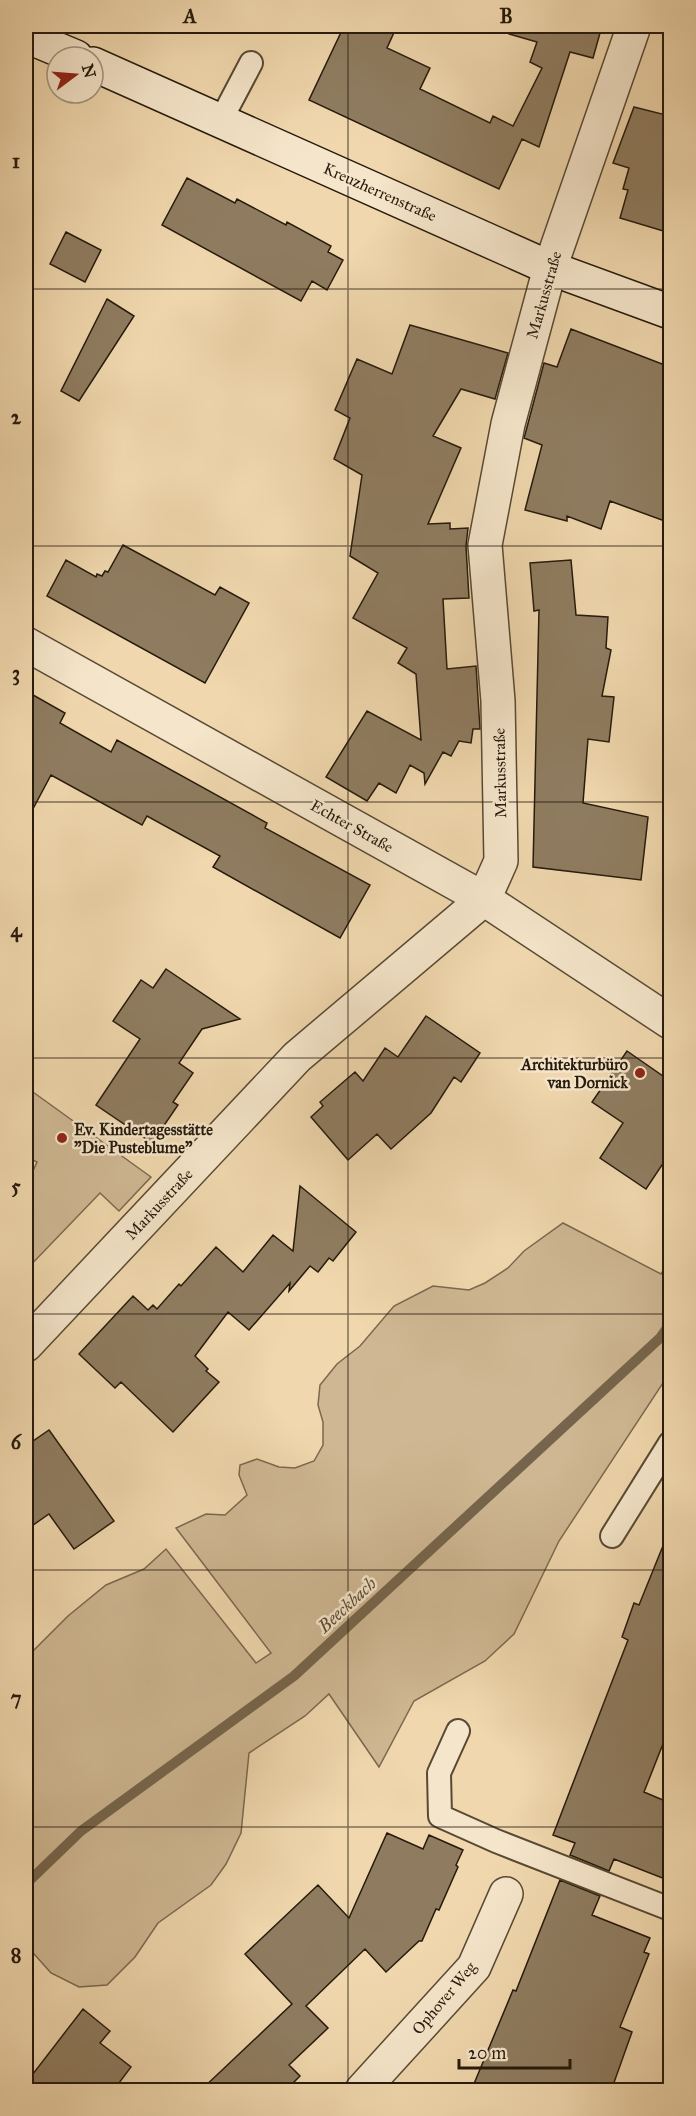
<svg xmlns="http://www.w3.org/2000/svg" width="696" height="2116" font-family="'IM FELL Great Primer',serif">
<rect width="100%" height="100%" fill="#f0d7ad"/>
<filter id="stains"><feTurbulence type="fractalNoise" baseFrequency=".00333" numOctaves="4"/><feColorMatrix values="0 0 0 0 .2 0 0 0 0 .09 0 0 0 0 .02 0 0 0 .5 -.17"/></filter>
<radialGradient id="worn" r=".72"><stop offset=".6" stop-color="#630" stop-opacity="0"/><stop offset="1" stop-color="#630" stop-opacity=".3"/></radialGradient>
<path fill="#ceb792" stroke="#7a684f" stroke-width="1.5" d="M 26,1087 L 151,1177 L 119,1211 L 100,1193 L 26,1270 L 26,1186 L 37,1162 L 26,1156 Z
M 563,1223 L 661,1274 L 670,1260 L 670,1368 L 663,1383 L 559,1541 L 514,1634 L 485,1661 L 414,1701 L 379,1767 L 329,1694 L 305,1716 L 249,1753 L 241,1833 L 226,1864 L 211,1885 L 158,1923 L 135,1957 L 107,1985 L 79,1987 L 51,1973 L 26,1945 L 26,1658 L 68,1616 L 106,1585 L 144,1569 L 166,1549 L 256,1663 L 271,1653 L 176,1528 L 206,1514 L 225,1515 L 247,1495 L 239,1475 L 240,1465 L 257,1459 L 279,1467 L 295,1468 L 314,1461 L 323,1445 L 323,1422 L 318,1405 L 320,1385 L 337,1364 L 360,1346 L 394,1306 L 433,1286 L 469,1290 L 485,1283 L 508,1268 L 524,1251 Z"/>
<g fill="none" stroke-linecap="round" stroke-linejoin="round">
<path stroke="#76654c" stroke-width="10" d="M 26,1884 L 81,1831 L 294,1676 L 660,1338 L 670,1324"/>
</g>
<path fill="#8f7c60" stroke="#261a0c" stroke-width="1.5" d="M 344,26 L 397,26 L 387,48 L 430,68 L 420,89 L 490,123 L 493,116 L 513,126 L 542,68 L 530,62 L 537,42 L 509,34 L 510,26 L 602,26 L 593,58 L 570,52 L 539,147 L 522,139 L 499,189 L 309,100 Z
M 634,107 L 670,116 L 670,233 L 620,218 L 628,190 L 623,189 L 629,168 L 613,163 Z
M 187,178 L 235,203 L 237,199 L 286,225 L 287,222 L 331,246 L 328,252 L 343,260 L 327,290 L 312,281 L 301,301 L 162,225 Z
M 66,232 L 101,250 L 85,282 L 50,264 Z
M 107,299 L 134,316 L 79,401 L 61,391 Z
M 410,325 L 508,353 L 495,399 L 461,389 L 433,436 L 461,448 L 428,524 L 450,523 L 450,529 L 468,528 L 466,546 L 469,598 L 443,599 L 447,669 L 476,666 L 480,729 L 473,729 L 471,743 L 459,741 L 451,756 L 443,752 L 425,784 L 424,773 L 410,765 L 396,793 L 379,783 L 367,801 L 326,777 L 367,711 L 421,740 L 416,674 L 398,663 L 407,648 L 353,618 L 378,573 L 350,556 L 362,475 L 334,459 L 350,418 L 335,410 L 357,359 L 392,374 Z
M 571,329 L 670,367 L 670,523 L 610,501 L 601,529 L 567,516 L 567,521 L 525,510 L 542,445 L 524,438 L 526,431 L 544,363 L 557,367 Z
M 123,545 L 215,595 L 220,587 L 249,603 L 205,683 L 47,596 L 66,560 L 96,577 L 97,574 L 102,576 L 105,571 L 108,572 Z
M 571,560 L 576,615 L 608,617 L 606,648 L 611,650 L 602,696 L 614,697 L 609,742 L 588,739 L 583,803 L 648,817 L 641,880 L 533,867 L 539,610 L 534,611 L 530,563 Z
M 26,691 L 65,713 L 60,723 L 111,752 L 117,740 L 267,823 L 265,828 L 370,885 L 340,938 L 213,867 L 220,856 L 147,816 L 142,825 L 51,775 L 26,822 Z
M 166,969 L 240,1019 L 202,1029 L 179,1063 L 193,1073 L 173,1102 L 178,1105 L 152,1143 L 96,1105 L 140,1039 L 113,1021 L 141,980 L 153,988 Z
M 426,1016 L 480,1053 L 461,1082 L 454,1077 L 431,1113 L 391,1149 L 377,1134 L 348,1160 L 311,1117 L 323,1106 L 320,1102 L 355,1072 L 363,1081 L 385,1048 L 398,1057 Z
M 627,1051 L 670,1081 L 670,1153 L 646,1189 L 600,1158 L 623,1123 L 592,1102 Z
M 300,1186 L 356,1232 L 333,1261 L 329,1258 L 318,1272 L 310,1266 L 289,1291 L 290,1283 L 249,1330 L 228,1312 L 195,1356 L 208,1369 L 206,1371 L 219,1382 L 173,1432 L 121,1382 L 115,1388 L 79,1354 L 133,1296 L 148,1310 L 153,1305 L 157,1309 L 179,1284 L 181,1286 L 216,1247 L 243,1272 L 273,1235 L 293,1251 Z
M 49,1430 L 114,1521 L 74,1549 L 49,1514 L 26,1530 L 26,1446 Z
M 669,1531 L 670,1531 L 670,1726 L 644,1792 L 670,1803 L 670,1881 L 614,1859 L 609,1871 L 570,1855 L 575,1843 L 553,1835 L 628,1640 L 622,1637 L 634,1603 L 639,1605 Z
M 387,1833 L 423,1849 L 429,1835 L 463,1850 L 456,1865 L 458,1867 L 439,1910 L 436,1909 L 422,1941 L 419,1941 L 386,1972 L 365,1949 L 306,2006 L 328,2028 L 289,2065 L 300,2076 L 285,2091 L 200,2091 L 292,2004 L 245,1954 L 318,1885 L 349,1918 Z
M 560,1880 L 600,1896 L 592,1915 L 650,1938 L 644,1952 L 649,1954 L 620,2027 L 632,2032 L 611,2091 L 471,2091 L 513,1990 L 516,1991 Z
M 83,2009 L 110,2031 L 100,2043 L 131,2067 L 113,2091 L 26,2091 L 26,2083 Z"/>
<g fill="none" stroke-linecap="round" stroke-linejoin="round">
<g stroke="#584934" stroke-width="26">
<path id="lane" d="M 221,120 L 251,63
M 612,1536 L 670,1443
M 458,1731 L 439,1773 L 440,1816 L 496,1841 L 670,1909"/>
</g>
<g stroke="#584934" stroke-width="36">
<path id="street" d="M 26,644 L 484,899 L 670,1022
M 26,1345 L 297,1057 L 484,899 L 501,861 L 498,701 L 485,545 L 508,424 L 550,268 L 634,26
M 362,2090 L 474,1967 L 506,1894"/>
</g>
<g stroke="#261a0c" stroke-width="36">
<path id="secondary" d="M 26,36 L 76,57
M 93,64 L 550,268 L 670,312"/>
</g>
<use href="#lane" stroke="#f5e5ca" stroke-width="22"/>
<use href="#street" stroke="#f5e5ca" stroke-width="33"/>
<use href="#secondary" stroke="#f5e5ca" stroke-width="33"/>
</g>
<path fill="none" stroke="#261a0c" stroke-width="1.5" stroke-opacity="0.55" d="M 348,26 L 348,2090M 26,289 L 670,289M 26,546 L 670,546M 26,802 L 670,802M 26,1058 L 670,1058M 26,1314 L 670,1314M 26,1570 L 670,1570M 26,1827 L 670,1827"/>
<g fill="#8f2418" stroke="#f5e5ca" stroke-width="2">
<circle cx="640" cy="1073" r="6"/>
<circle cx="62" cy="1138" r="6"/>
</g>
<g text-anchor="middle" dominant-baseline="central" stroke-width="5" stroke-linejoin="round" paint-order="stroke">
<g font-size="16" fill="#261a0c" stroke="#f5e5ca">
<text transform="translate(380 192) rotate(24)">Kreuzherrenstraße</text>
<text transform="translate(544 295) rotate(-74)">Markusstraße</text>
<text transform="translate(500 773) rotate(-91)">Markusstraße</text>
<text transform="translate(352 826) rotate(29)">Echter Straße</text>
<text transform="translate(159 1204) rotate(-47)">Markusstraße</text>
<text transform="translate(444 1998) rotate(-50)">Ophover Weg</text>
</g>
<g font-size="16" font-weight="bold" fill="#261a0c" stroke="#f5e5ca" text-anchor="end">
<text x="628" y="1064">Architekturbüro<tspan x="628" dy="18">van Dornick</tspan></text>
<text x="74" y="1129" text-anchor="start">Ev. Kindertagesstätte<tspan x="74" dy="18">"Die Pusteblume"</tspan></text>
</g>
<g font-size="18" font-style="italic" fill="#5b4c36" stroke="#f5e5ca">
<text transform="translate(347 1605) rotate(-43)">Beeckbach</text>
</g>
</g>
<rect width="696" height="2116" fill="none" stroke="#f0d7ad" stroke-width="66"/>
<g transform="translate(75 75) rotate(74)"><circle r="28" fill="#f5e5ca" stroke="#a2947e" stroke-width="1.5"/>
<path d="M0-4.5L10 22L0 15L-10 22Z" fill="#8f2418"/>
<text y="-9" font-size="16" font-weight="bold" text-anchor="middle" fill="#261a0c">N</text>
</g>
<path d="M459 2059v9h111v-9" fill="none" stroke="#261a0c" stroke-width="3"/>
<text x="468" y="2059" font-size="18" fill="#261a0c" stroke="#f5e5ca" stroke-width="4.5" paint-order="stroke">20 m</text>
<rect x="33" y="33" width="630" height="2050" fill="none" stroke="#261a0c" stroke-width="2"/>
<g font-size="20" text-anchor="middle" font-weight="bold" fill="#261a0c">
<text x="190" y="23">A</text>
<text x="506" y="23">B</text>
<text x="16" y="168">1</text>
<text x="16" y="424">2</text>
<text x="16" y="680">3</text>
<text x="16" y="937">4</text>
<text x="16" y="1193">5</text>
<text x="16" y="1449">6</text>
<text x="16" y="1705">7</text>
<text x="16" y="1962">8</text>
</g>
<rect width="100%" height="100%" filter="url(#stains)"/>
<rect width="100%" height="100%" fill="url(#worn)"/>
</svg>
